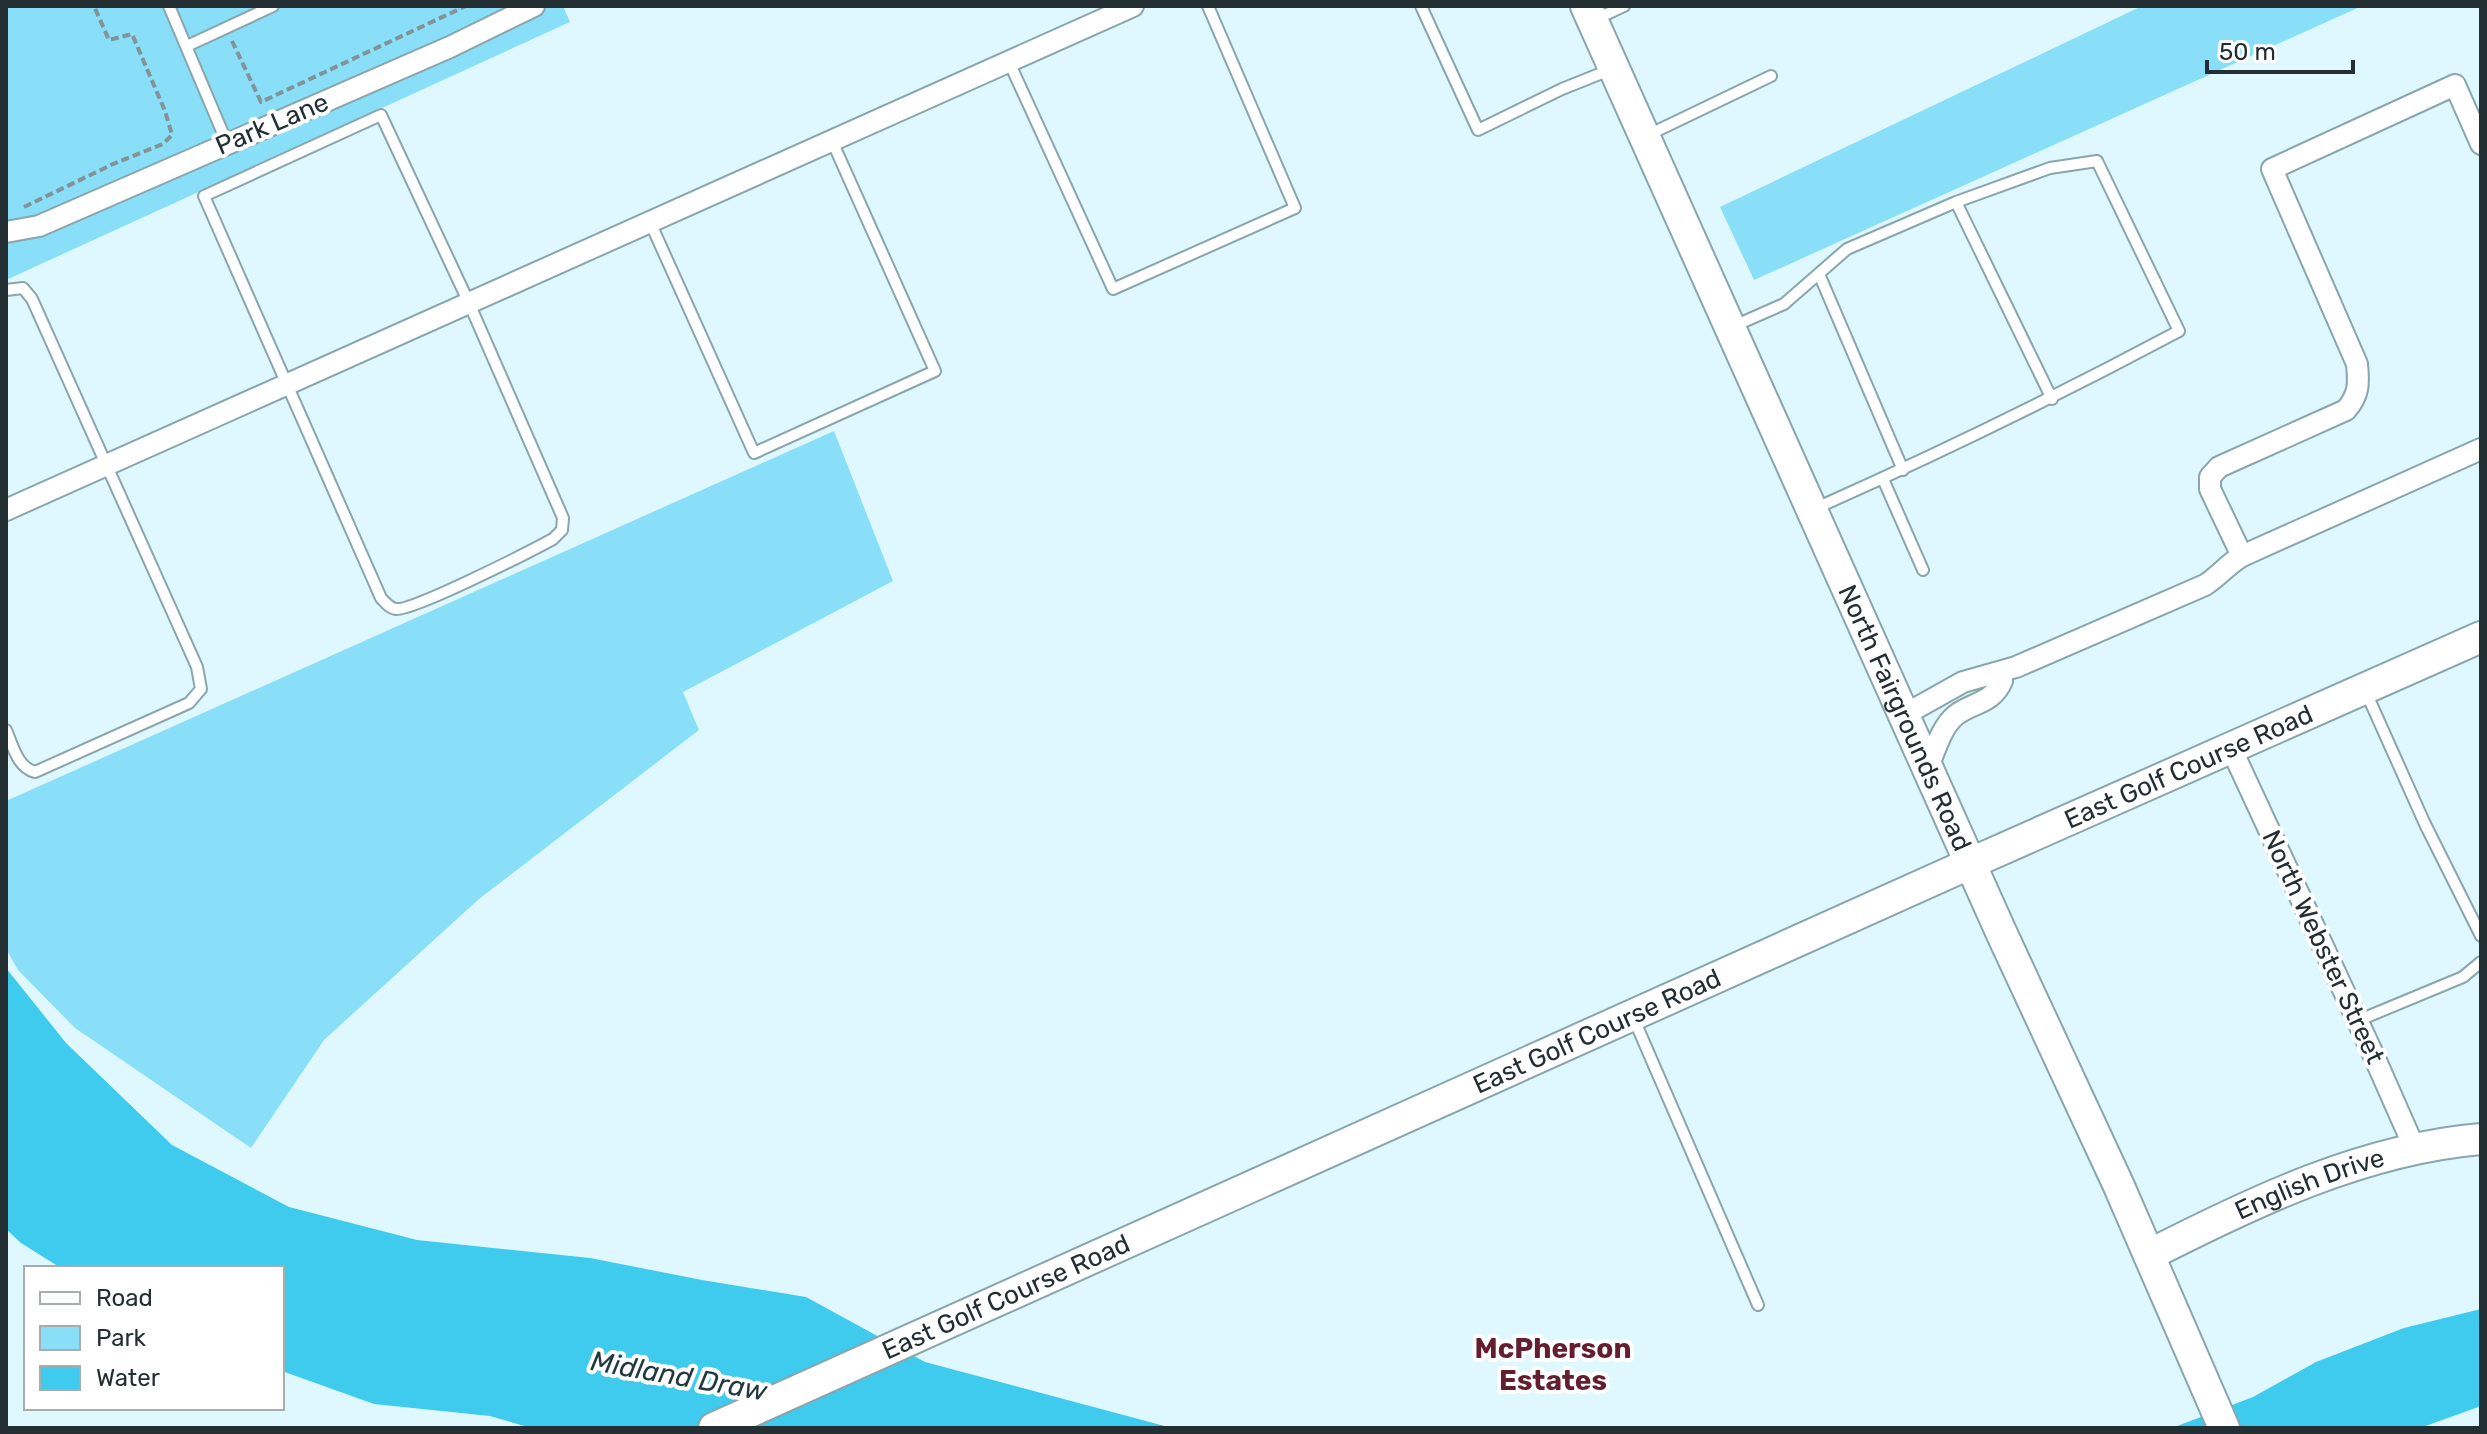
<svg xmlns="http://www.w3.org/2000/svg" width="2487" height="1434" font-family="Rubik,sans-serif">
<rect width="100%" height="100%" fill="#dff7fe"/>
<path fill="#88dff7" d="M 6,6 L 563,6 L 570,22 L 6,280 Z
M 2142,6 L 2362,6 L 1754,280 L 1720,207 Z
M 834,431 L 893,581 L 683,692 L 699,730 L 479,899 L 324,1040 L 251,1148 L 75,1028 L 18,970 L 6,949 L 6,801 Z"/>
<path fill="#3ecbed" d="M 6,968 L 66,1043 L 172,1145 L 289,1207 L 417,1240 L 590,1258 L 702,1280 L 806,1297 L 925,1362 L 1172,1428 L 531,1428 L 490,1416 L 374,1404 L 282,1371 L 282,1268 L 61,1268 L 21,1243 L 6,1229 Z
M 2481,1309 L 2481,1406 L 2420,1428 L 2172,1428 L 2253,1397 L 2316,1362 L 2404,1328 Z"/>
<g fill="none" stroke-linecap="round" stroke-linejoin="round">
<g stroke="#89a5ad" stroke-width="14">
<path id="lane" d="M 169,6 L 227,143
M 1421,6 L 1478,130 L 1562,89 L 1612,69
M 1594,20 L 1624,6
M 187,46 L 273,6
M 1009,62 L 1113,289 L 1295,208 L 1208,6
M 381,115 L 469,303 L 563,518 L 562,530 L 553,539 C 531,551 413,611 396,609 C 389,608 386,603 381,598 L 204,196 Z
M 1646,136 L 1771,76
M 1956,202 L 2052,399
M 650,222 L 754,453 L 935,371 L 832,141
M 1819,274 L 1903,470
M 6,290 L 23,288 L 32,299 L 197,667 L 201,689 L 189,703 L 35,772 C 17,767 13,746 6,730
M 1734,326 L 1784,304 L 1847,249 L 1956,202 L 2050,168 L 2097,161 L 2179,331 C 2059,395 1938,454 1814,509
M 1883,479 L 1923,570
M 2365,690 L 2425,824 L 2481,936
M 1633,1017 L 1758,1305
M 2357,1021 L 2463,977 L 2481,962"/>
</g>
<g stroke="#89a5ad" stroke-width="24">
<path id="street" d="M 6,232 L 39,226 L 450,47 L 534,6
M 6,510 L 1133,6
M 2242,556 L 2210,489 L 2210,477 L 2219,467 L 2346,410 C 2359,395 2359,384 2357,364 L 2272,169 L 2455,85 L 2481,144
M 1904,715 L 1963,682 L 2016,667 L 2205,585 C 2219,576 2228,564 2242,556 L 2481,449
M 2231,748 L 2373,1054 L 2414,1147
M 1928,767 C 1935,751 1941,727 1956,715 C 1973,702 1992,704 2002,681 L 1998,673"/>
</g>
<g stroke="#89a5ad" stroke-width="34">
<g id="secondary">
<path id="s1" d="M 1586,6 L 2001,932 L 2118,1184 L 2224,1428"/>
<path id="s2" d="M 2149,1255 C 2253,1202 2363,1149 2481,1139"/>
<path id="s3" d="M 714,1428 L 1971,863 L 2481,637"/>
</g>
</g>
<path stroke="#829399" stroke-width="4" stroke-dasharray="8 4" stroke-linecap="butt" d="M 232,41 L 261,102 L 466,6
M 24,207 L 113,164 L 163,144 L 172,135 L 165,111 L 132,34 L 109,40 L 94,6"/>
<use href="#lane" stroke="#fff" stroke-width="10"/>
<use href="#street" stroke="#fff" stroke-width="20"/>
<use href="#secondary" stroke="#fff" stroke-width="30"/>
</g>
<g text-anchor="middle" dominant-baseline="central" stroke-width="8" stroke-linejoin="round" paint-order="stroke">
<g font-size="26" fill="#242f33" stroke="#fff">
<text transform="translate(272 124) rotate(-23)">Park Lane</text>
<text stroke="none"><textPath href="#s1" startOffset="780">North Fairgrounds Road</textPath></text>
<text stroke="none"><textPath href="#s3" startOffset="1616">East Golf Course Road</textPath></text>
<text transform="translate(2323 947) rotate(65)">North Webster Street</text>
<text stroke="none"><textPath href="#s3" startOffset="968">East Golf Course Road</textPath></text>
<text stroke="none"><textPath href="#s2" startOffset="176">English Drive</textPath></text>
<text stroke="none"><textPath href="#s3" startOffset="320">East Golf Course Road</textPath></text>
</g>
<g font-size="28" font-weight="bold" fill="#631e30" stroke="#fff">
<text x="1553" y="1348">McPherson<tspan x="1553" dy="32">Estates</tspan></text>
</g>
<g font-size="28" font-style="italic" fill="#223940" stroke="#fff">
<text transform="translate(679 1376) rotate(10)">Midland Draw</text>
</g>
</g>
<rect width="2487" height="1434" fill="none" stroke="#242f33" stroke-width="16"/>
<rect x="24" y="1266" width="260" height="144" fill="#ffffff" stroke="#a7acad" stroke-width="2"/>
<rect x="40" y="1292" width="40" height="12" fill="#ffffff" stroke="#a7acad" stroke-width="2"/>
<text x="96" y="1306" font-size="24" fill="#242f33">Road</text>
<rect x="40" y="1326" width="40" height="24" fill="#88dff7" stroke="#a7acad" stroke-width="2"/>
<text x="96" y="1346" font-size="24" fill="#242f33">Park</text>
<rect x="40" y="1366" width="40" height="24" fill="#3ecbed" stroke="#a7acad" stroke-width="2"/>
<text x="96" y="1386" font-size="24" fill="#242f33">Water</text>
<path d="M2207 60v12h146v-12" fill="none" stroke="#242f33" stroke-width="4"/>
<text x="2219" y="60" font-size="24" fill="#242f33" stroke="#ffffff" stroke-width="6" paint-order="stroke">50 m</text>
</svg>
